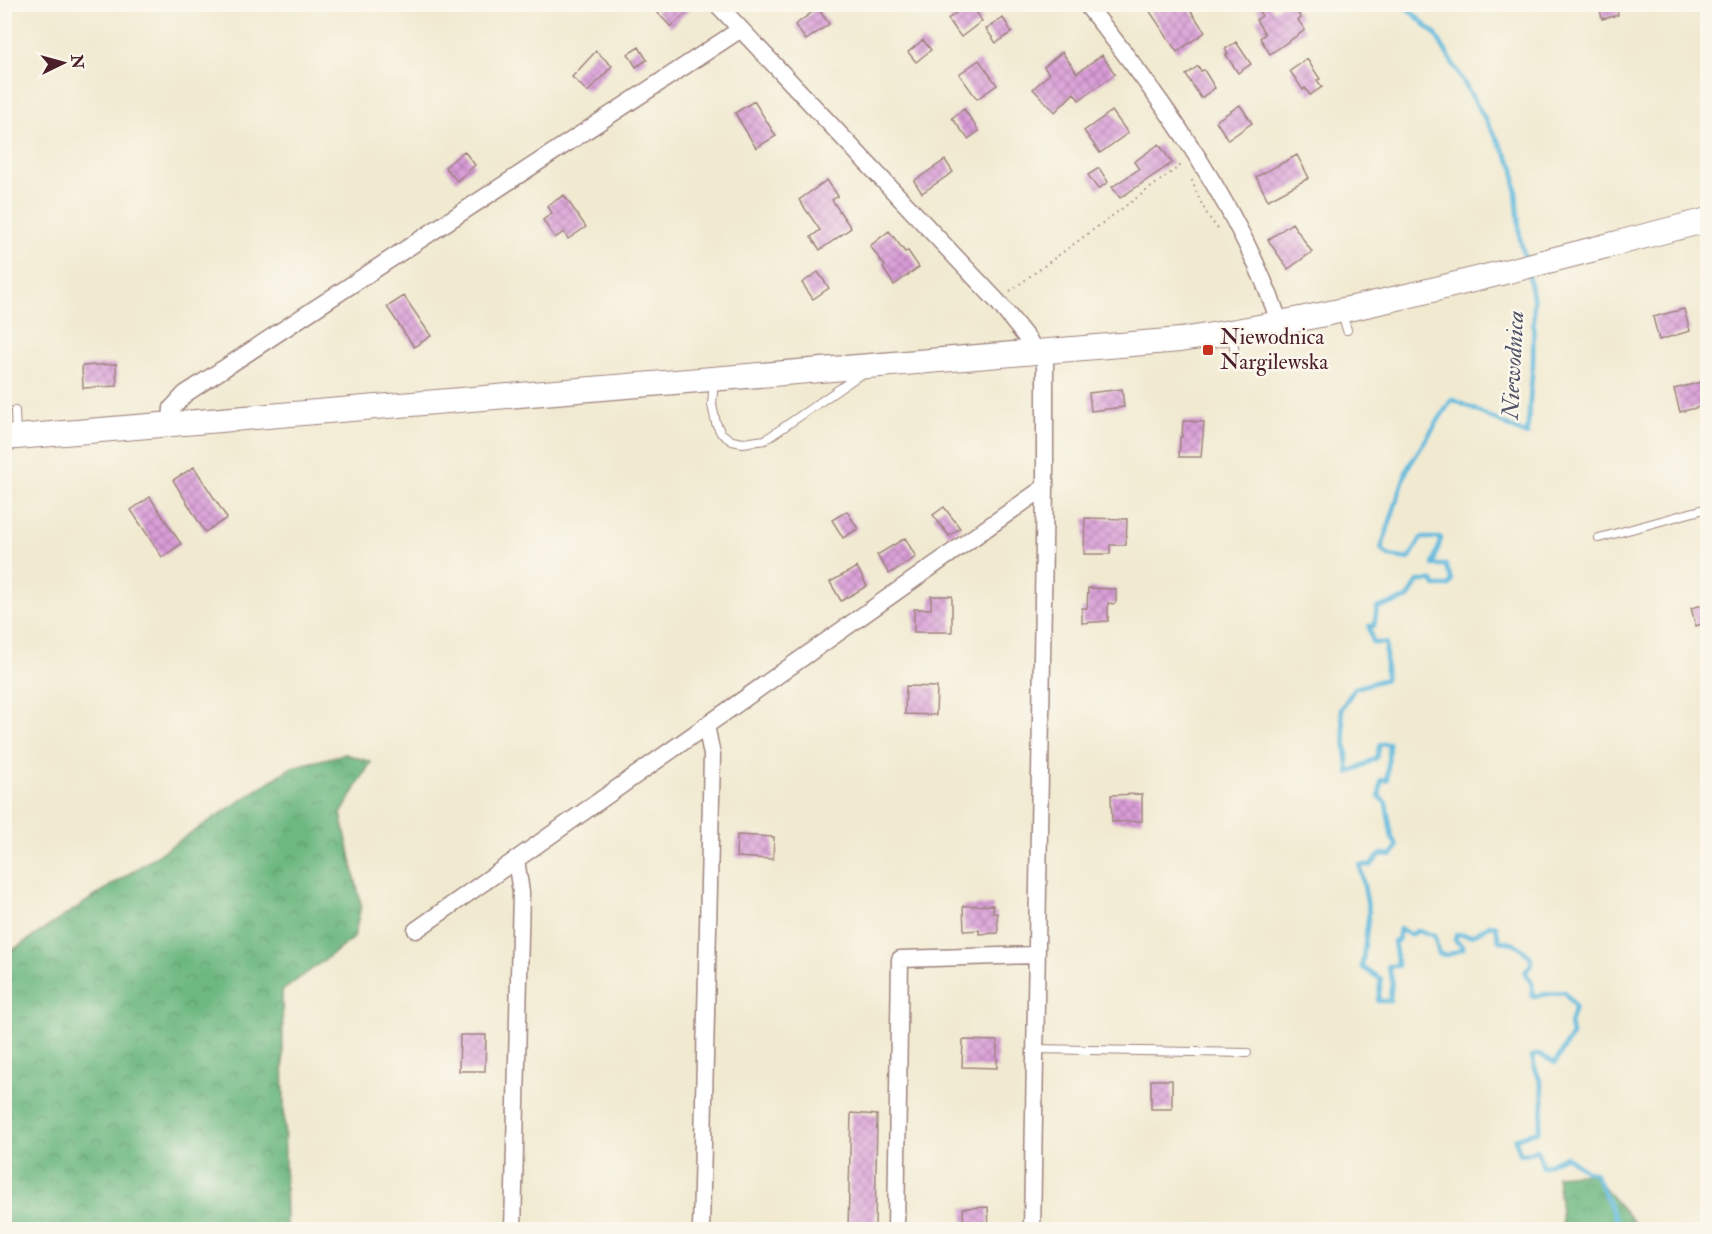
<svg xmlns="http://www.w3.org/2000/svg" width="1712" height="1234" font-family="'IM FELL Double Pica',serif">
<defs>
<pattern id="forest-crowns" width="20" height="18" patternUnits="userSpaceOnUse" patternTransform="scale(1.5)"><rect width="20" height="18" fill="#6db881"/><path d="M2 6a3 3 0 1 1 6 0M12 15a3 3 0 1 1 6 0" fill="none" stroke="#5c956a"/></pattern>
<pattern id="building-cross-hatch" width="8" height="8" patternUnits="userSpaceOnUse" patternTransform="scale(1.5)"><rect width="8" height="8" fill="#d99dd8"/><path d="M0 0l8 8M0 8l8-8" fill="none" stroke="#b27faf"/></pattern>
</defs>
<rect width="100%" height="100%" fill="#fbf7ec"/>
<filter id="ink" filterUnits="userSpaceOnUse"><feTurbulence type="fractalNoise" baseFrequency=".0167" numOctaves="2"/><feDisplacementMap in="SourceGraphic" scale="12" xChannelSelector="R" yChannelSelector="G"/><feConvolveMatrix kernelMatrix="1 2 1 2 8 2 1 2 1" color-interpolation-filters="sRGB"/></filter>
<filter id="wash" filterUnits="userSpaceOnUse"><feTurbulence type="fractalNoise" baseFrequency=".008" numOctaves="4" result="noise"/><feDisplacementMap in="SourceGraphic" scale="24" xChannelSelector="R" yChannelSelector="G"/><feGaussianBlur stdDeviation="1.35" result="paint"/><feColorMatrix in="noise" values="0 0 0 0 0 0 0 0 0 0 0 0 0 0 0 0 0 1.4 0 .05"/><feComposite in="paint" operator="in"/></filter>
<g filter="url(#wash)">
<rect width="100%" height="100%" fill="#f1ead1"/>
<path fill="url(#forest-crowns)" stroke="#5c6c56" stroke-width="1.5" d="M 345,754 L 371,762 L 341,814 L 361,905 L 354,938 L 282,991 L 286,1229 L 5,1229 L 5,955 L 292,767 Z
M 1591,1173 L 1640,1229 L 1563,1229 L 1557,1176 Z"/>
<g fill="none" stroke-linecap="round" stroke-linejoin="round">
<path stroke="#60b9dd" stroke-width="4.5" d="M 1403,4 L 1436,35 L 1514,168 L 1520,239 L 1525,258
M 1528,272 L 1534,301 L 1533,364 L 1527,435 L 1452,399 L 1407,469 L 1381,549 L 1389,556 L 1409,559 L 1421,538 L 1441,538 L 1433,565 L 1446,565 L 1452,581 L 1449,586 L 1435,586 L 1433,581 L 1418,581 L 1408,598 L 1377,608 L 1374,626 L 1369,626 L 1373,643 L 1386,643 L 1386,679 L 1355,688 L 1341,709 L 1349,773 L 1376,758 L 1380,744 L 1389,744 L 1387,780 L 1381,780 L 1379,797 L 1386,803 L 1392,838 L 1397,846 L 1392,855 L 1381,854 L 1371,865 L 1360,865 L 1369,912 L 1362,967 L 1381,979 L 1378,1001 L 1390,1001 L 1392,979 L 1388,966 L 1398,966 L 1394,941 L 1398,940 L 1400,928 L 1410,935 L 1417,931 L 1434,935 L 1439,954 L 1447,955 L 1463,949 L 1463,947 L 1455,940 L 1456,934 L 1472,936 L 1490,925 L 1496,926 L 1499,941 L 1514,943 L 1531,957 L 1531,964 L 1525,973 L 1532,982 L 1532,996 L 1565,992 L 1575,1006 L 1570,1024 L 1572,1035 L 1555,1063 L 1539,1054 L 1532,1057 C 1534,1068 1540,1078 1542,1089 C 1545,1103 1542,1117 1538,1131 L 1515,1139 L 1521,1155 L 1537,1150 L 1543,1167 L 1566,1156 L 1586,1171 L 1594,1172 L 1621,1230"/>
</g>
<g id="blocks">
<path fill="url(#building-cross-hatch)" d="M 664,4 L 683,4 L 689,10 L 671,27 L 656,11 Z
M 968,4 L 971,4 L 982,21 L 961,37 L 948,19 Z
M 1145,4 L 1186,4 L 1205,32 L 1177,52 Z
M 1254,4 L 1269,4 L 1274,11 L 1283,4 L 1292,4 L 1301,18 L 1298,20 L 1305,30 L 1270,54 L 1260,38 L 1265,34 L 1256,20 L 1262,16 Z
M 1599,4 L 1616,4 L 1618,15 L 1602,19 Z
M 818,8 L 829,24 L 806,40 L 795,25 Z
M 1003,18 L 1012,32 L 996,43 L 986,29 Z
M 923,40 L 931,50 L 916,62 L 908,52 Z
M 1236,42 L 1251,64 L 1238,73 L 1226,55 L 1228,54 L 1225,49 Z
M 639,47 L 647,60 L 636,67 L 628,54 Z
M 596,51 L 612,66 L 588,92 L 572,77 Z
M 1062,52 L 1077,73 L 1102,55 L 1115,74 L 1079,100 L 1074,93 L 1055,112 L 1033,89 L 1049,74 L 1044,67 Z
M 1307,59 L 1320,79 L 1317,80 L 1322,87 L 1310,95 L 1305,88 L 1303,90 L 1290,71 Z
M 979,60 L 997,85 L 977,99 L 959,74 Z
M 1198,66 L 1201,71 L 1204,70 L 1215,88 L 1201,98 L 1186,75 Z
M 754,101 L 776,136 L 756,148 L 735,113 Z
M 1240,105 L 1252,123 L 1228,140 L 1216,121 Z
M 964,109 L 979,131 L 968,139 L 952,118 Z
M 1112,111 L 1128,133 L 1100,153 L 1084,131 Z
M 1159,144 L 1172,163 L 1120,198 L 1112,187 L 1139,169 L 1134,162 Z
M 464,151 L 475,165 L 457,181 L 445,167 Z
M 1297,155 L 1309,178 L 1268,200 L 1256,177 Z
M 945,160 L 953,172 L 922,193 L 914,181 Z
M 1099,168 L 1108,182 L 1098,189 L 1088,175 Z
M 827,180 L 838,196 L 832,200 L 851,228 L 820,250 L 811,237 L 820,230 L 799,200 Z
M 564,195 L 586,227 L 568,239 L 564,232 L 555,238 L 543,220 L 552,213 L 547,206 Z
M 1292,223 L 1312,252 L 1288,269 L 1268,240 Z
M 889,231 L 905,252 L 908,251 L 919,267 L 894,285 L 883,268 L 885,266 L 870,246 Z
M 818,272 L 829,288 L 813,299 L 802,283 Z
M 404,296 L 431,336 L 414,347 L 387,307 Z
M 1684,309 L 1690,331 L 1659,340 L 1653,317 Z
M 116,364 L 117,386 L 83,388 L 82,366 Z
M 1705,381 L 1707,389 L 1707,405 L 1680,412 L 1674,389 Z
M 1122,389 L 1124,407 L 1091,411 L 1089,393 Z
M 1183,421 L 1204,422 L 1201,457 L 1179,457 L 1180,437 L 1182,437 Z
M 194,467 L 227,518 L 205,532 L 173,480 Z
M 150,497 L 181,544 L 162,557 L 131,510 Z
M 944,507 L 960,528 L 949,536 L 933,515 Z
M 847,511 L 858,529 L 843,538 L 832,520 Z
M 1085,518 L 1127,519 L 1126,545 L 1110,545 L 1110,554 L 1084,554 Z
M 905,538 L 916,557 L 889,574 L 877,555 Z
M 857,567 L 867,586 L 841,601 L 830,582 Z
M 1088,588 L 1116,589 L 1116,602 L 1114,604 L 1108,603 L 1108,621 L 1082,623 L 1082,608 L 1087,608 Z
M 931,596 L 952,596 L 952,632 L 914,632 L 914,609 L 931,609 Z
M 1707,604 L 1707,622 L 1696,626 L 1691,608 Z
M 906,686 L 937,687 L 936,715 L 905,714 Z
M 1142,794 L 1142,821 L 1112,822 L 1111,795 Z
M 737,835 L 774,837 L 773,859 L 736,857 Z
M 993,905 L 993,913 L 997,913 L 998,933 L 979,934 L 979,930 L 964,931 L 963,906 Z
M 460,1035 L 486,1035 L 485,1071 L 459,1071 Z
M 963,1040 L 997,1041 L 997,1068 L 962,1067 Z
M 1151,1080 L 1172,1080 L 1172,1109 L 1151,1109 Z
M 851,1113 L 877,1115 L 875,1230 L 848,1230 Z
M 988,1207 L 989,1230 L 964,1230 L 963,1208 Z"/>
</g>
</g>
<g filter="url(#ink)">
<use href="#blocks" fill-opacity="0" stroke="#9e847e" stroke-width="1.5"/>
<g fill="none" stroke-linecap="round" stroke-linejoin="round">
<g stroke="#9e847e" stroke-width="10">
<path id="lane" d="M 1342,313 L 1347,330
M 1232,333 L 1235,354
M 714,380 L 712,405 L 716,423 L 721,433 L 732,441 L 743,443 L 765,440 L 861,374
M 15,411 L 16,435
M 1599,538 L 1708,508
M 1035,1049 L 1247,1053"/>
</g>
<g stroke="#9e847e" stroke-width="19">
<path id="street" d="M 717,4 L 997,301 L 1030,342 L 1033,353
M 1086,4 C 1163,100 1240,207 1280,324
M 171,424 L 172,408 L 185,394 L 741,29
M 416,930 L 1045,487
M 513,1230 L 521,892 L 516,860
M 701,1230 L 712,755 L 706,725
M 896,1230 L 900,959 L 1037,955
M 1032,1230 L 1045,487 L 1045,352"/>
</g>
<g stroke="#9e847e" stroke-width="26">
<path id="secondary" d="M 4,438 L 1180,340 C 1358,314 1533,264 1708,220"/>
</g>
<path stroke="#9e847e" stroke-width="2" stroke-dasharray="1.5 4.5" stroke-linecap="butt" d="M 1192,180 C 1198,198 1207,218 1221,232
M 1010,291 L 1184,163"/>
<use href="#lane" stroke="#fff" stroke-width="8"/>
<use href="#street" stroke="#fff" stroke-width="16"/>
<use href="#secondary" stroke="#fff" stroke-width="24"/>
</g>
</g>
<rect fill="#c8321e" stroke="#fbf7ec" stroke-width="2" x="1202" y="344" width="12" height="12" rx="3"/>
<g text-anchor="middle" dominant-baseline="central" stroke-width="5" stroke-linejoin="round" paint-order="stroke">
<g font-size="22" fill="#4a1f2b" stroke="#fbf7ec" text-anchor="start">
<text x="1220" y="337">Niewodnica<tspan x="1220" dy="25">Nargilewska</tspan></text>
</g>
<g font-size="24" font-style="italic" fill="#525569" stroke="#fbf7ec">
<text transform="translate(1513 365) rotate(-87)">Niewodnica</text>
</g>
</g>
<rect width="1712" height="1234" fill="none" stroke="#fbf7ec" stroke-width="24"/>
<g transform="translate(63 63) rotate(85)" stroke="#fbf7ec" stroke-width="4.5" paint-order="stroke">
<path d="M0-4.5L10 22L0 15L-10 22Z" fill="#4a1f2b"/>
<text y="-9" font-size="16" font-weight="bold" text-anchor="middle" fill="#4a1f2b">N</text>
</g>
</svg>
